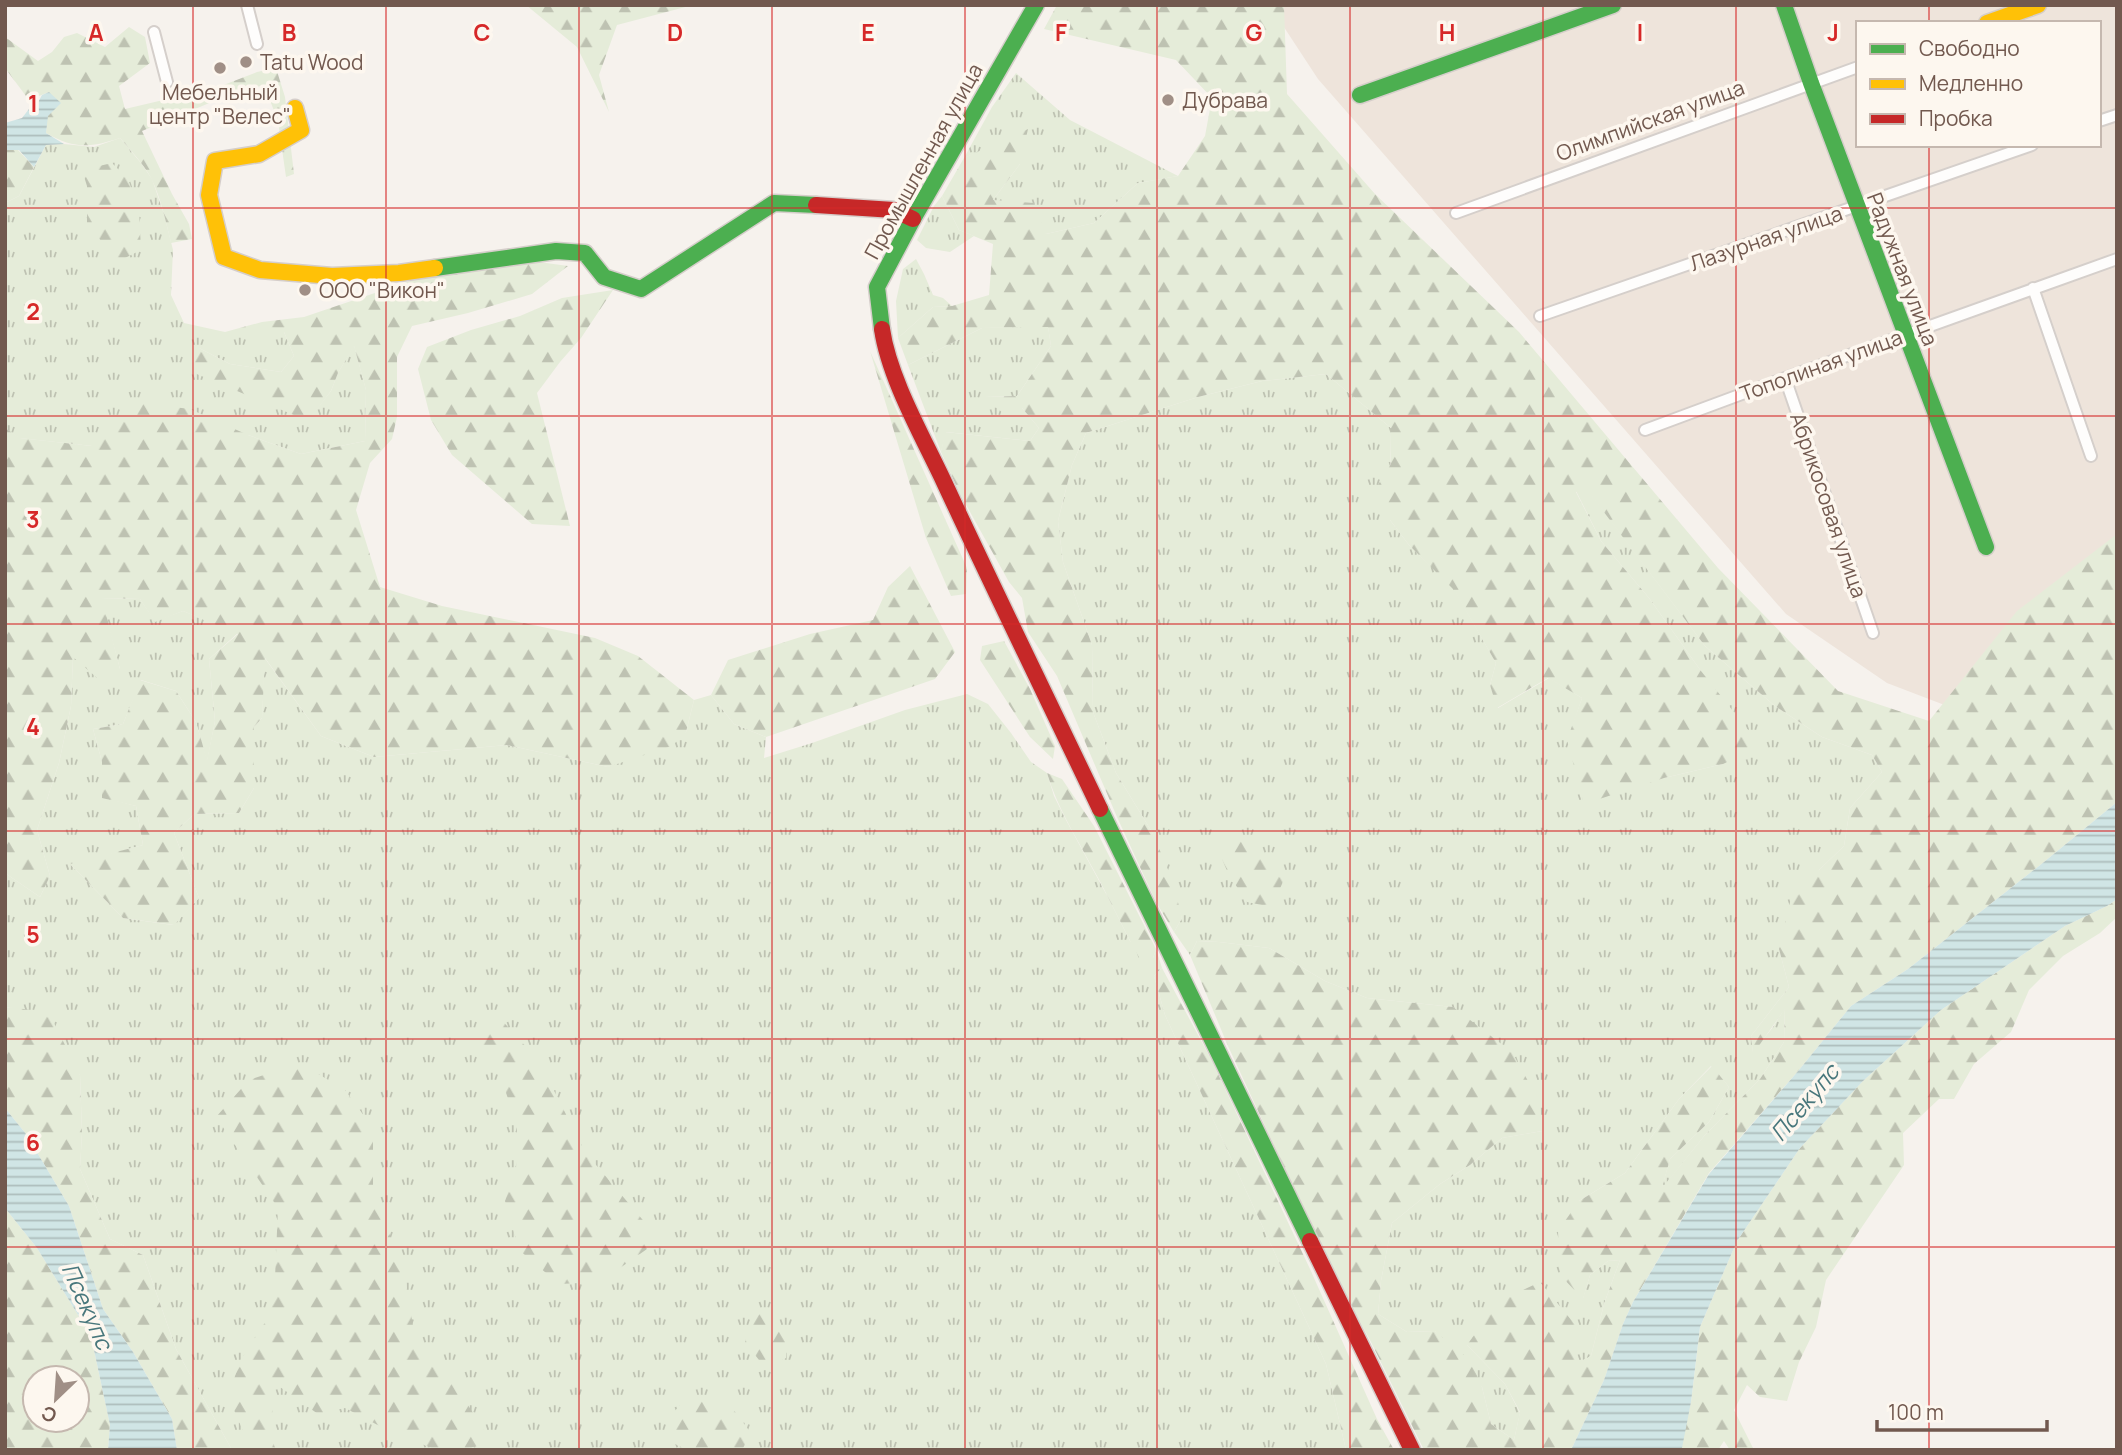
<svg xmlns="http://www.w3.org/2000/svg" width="2122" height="1455" font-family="Manrope,sans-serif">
<defs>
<pattern id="grass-tufts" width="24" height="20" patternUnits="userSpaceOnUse" patternTransform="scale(1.75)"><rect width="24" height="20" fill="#e5ecd9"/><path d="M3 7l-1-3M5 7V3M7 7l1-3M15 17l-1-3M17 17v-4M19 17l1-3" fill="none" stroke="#bec2b2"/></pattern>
<pattern id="forest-firs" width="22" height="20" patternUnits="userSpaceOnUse" patternTransform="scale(1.75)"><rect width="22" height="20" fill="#e5ecd9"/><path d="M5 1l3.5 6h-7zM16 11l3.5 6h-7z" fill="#bec2b2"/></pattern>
<pattern id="water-rules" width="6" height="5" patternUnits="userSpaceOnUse" patternTransform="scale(1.75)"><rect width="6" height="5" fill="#d0e5e5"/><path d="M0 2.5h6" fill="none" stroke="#adbdbc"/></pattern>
</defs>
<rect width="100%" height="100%" fill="#f6f2ed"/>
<path fill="#eee4db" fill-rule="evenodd" d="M 1280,5 L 2117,5 L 2117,690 L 2044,743 L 1887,683 L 1786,614 L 1318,79 L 1276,15 ZM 1858,23 L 2099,23 L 2099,145 L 1858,145 Z"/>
<path fill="url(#grass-tufts)" d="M 1016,73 L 1070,120 L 1178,176 L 1138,183 L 1094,223 L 1046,234 L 993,200 L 1020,164 L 987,149 L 964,158 L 992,107 Z
M 120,138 L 141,163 L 152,179 L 164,214 L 173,250 L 171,295 L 184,323 L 225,332 L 284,332 L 294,356 L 281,372 L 230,364 L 199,348 L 255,397 L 308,420 L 331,391 L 338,373 L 354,345 L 366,390 L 365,441 L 301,454 L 248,435 L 92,446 L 19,438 L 5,428 L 5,203 L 19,196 L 46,145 L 64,144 L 94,147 Z
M 942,196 L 959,230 L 974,236 L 950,252 L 926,248 L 917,240 L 934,206 Z
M 916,259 L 924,274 L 933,295 L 943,298 L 952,306 L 933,307 L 898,338 L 896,301 L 903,269 Z
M 1048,326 L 1051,346 L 1017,396 L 985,397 L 1022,408 L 1039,428 L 1030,441 L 946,432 L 941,452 L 908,365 L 982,328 Z
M 1326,374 L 1391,428 L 1390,520 L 1409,545 L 1454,589 L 1496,663 L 1490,685 L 1498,708 L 1549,678 L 1582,698 L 1568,740 L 1664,778 L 1723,764 L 1701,671 L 1649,598 L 1601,541 L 1576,491 L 1585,486 L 1705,646 L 1775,706 L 1822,737 L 1872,755 L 1882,772 L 1850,808 L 1844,846 L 1819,870 L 1779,949 L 1789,987 L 1751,1036 L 1753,1052 L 1773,1027 L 1785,1008 L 1784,1042 L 1760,1079 L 1705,1135 L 1661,1190 L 1670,1159 L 1709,1122 L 1729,1087 L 1711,1066 L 1679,1099 L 1625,1173 L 1579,1201 L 1583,1298 L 1590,1275 L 1608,1261 L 1620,1260 L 1604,1304 L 1591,1356 L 1577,1364 L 1467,1345 L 1505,1384 L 1520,1413 L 1514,1440 L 1491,1424 L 1482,1387 L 1435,1331 L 1407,1332 L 1378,1314 L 1381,1281 L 1392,1223 L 1440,1184 L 1470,1165 L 1502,1138 L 1542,1131 L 1453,1007 L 1367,998 L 1325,981 L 1269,948 L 1219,942 L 1197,941 L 1190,955 L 1174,932 L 1182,918 L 1152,832 L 1116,773 L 1093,712 L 1092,645 L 1063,562 L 1058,521 L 1072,465 L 1086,433 L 1198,397 L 1262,381 Z
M 101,598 L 140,599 L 155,621 L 183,611 L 238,633 L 209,659 L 215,721 L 207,762 L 196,722 L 176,691 L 141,680 L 123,724 L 93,729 L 102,762 L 102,797 L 136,806 L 143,845 L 71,865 L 123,918 L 173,925 L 199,898 L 174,833 L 194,814 L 239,813 L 254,788 L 254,727 L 262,718 L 264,657 L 321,736 L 374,757 L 507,745 L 608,767 L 686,732 L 694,700 L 711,695 L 734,724 L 766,737 L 764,758 L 812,743 L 905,710 L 967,694 L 988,704 L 1011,733 L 1031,762 L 1047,773 L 1054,796 L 1066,820 L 1110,901 L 1130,941 L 1153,958 L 1156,949 L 1162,968 L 1154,976 L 1165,1015 L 1326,1364 L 1346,1450 L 232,1450 L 176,1349 L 143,1255 L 110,1239 L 80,1169 L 82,1133 L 80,1075 L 11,1007 L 5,1008 L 5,873 L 40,897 L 50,876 L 37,830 L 59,763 L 71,706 L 73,656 L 120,669 Z"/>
<path fill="url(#forest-firs)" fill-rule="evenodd" d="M 526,5 L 693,5 L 617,25 L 599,75 L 609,112 L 577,47 Z
M 1057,5 L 1284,5 L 1287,94 L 1375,194 L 1519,332 L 1718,568 L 1838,691 L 1929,721 L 2017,611 L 2117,534 L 2117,802 L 2044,862 L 1908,969 L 1851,1006 L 1799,1070 L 1709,1173 L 1633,1302 L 1623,1324 L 1604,1380 L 1571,1450 L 1424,1450 L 1371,1342 L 1330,1267 L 1228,1046 L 1190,955 L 1197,941 L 1219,942 L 1269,948 L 1325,981 L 1367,998 L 1453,1007 L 1512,1052 L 1540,1103 L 1542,1131 L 1502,1138 L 1470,1165 L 1440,1184 L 1392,1223 L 1381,1281 L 1378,1314 L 1407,1332 L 1435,1331 L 1471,1361 L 1482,1387 L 1491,1424 L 1514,1440 L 1520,1412 L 1505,1384 L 1467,1345 L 1493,1309 L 1514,1294 L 1540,1282 L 1577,1327 L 1577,1363 L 1591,1356 L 1604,1304 L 1620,1260 L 1608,1261 L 1590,1275 L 1583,1299 L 1560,1275 L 1558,1231 L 1579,1201 L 1625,1173 L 1679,1099 L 1712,1066 L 1729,1087 L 1709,1122 L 1670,1159 L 1662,1188 L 1705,1135 L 1760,1079 L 1784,1042 L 1785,1009 L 1753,1054 L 1751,1036 L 1789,987 L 1779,949 L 1795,881 L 1819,870 L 1844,846 L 1850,808 L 1882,772 L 1872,755 L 1822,737 L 1775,706 L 1705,646 L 1585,487 L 1576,492 L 1601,541 L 1649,598 L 1701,671 L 1761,746 L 1723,764 L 1664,778 L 1584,804 L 1567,740 L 1582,698 L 1548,678 L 1497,708 L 1490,685 L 1496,663 L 1454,590 L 1409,545 L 1390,520 L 1373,493 L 1391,464 L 1391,428 L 1326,374 L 1262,381 L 1198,397 L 1086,433 L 1072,465 L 1058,521 L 1063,562 L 1092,645 L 1093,712 L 1116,773 L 1152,832 L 1172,879 L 1182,918 L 1174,932 L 1156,902 L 1117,817 L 1057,676 L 1028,632 L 1022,598 L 1009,582 L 960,494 L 941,452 L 945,432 L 1030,441 L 1039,428 L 1022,408 L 1004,414 L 984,397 L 1017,396 L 1051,346 L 1048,327 L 982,328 L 908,365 L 898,338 L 933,307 L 952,306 L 989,295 L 993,244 L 959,230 L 942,196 L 964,158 L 1028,129 L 1020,164 L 993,200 L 1034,203 L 1046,234 L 1094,223 L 1138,183 L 1178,176 L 1205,136 L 1212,98 L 1176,60 L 1044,29 Z
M 129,27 L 145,37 L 150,63 L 119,86 L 125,109 L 159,101 L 195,96 L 257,72 L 276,68 L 285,97 L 294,174 L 286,177 L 278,121 L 264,85 L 219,99 L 142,131 L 172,194 L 189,224 L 192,239 L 171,243 C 166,222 161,198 151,178 C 143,163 131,151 120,138 C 90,148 74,149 46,133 L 49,92 L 29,100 L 5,68 L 5,37 L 38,61 L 52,52 L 64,37 L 77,33 L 105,47 Z
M 5,150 L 18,150 L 34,167 L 19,196 L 5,203 Z
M 112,163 L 128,179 L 139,210 L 141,250 L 119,261 L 87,225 L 87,186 L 82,170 Z
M 539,262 L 568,266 L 532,294 L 468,313 L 412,326 L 397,357 L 397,417 L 392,439 L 370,463 L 356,510 L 380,587 L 442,606 L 595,638 L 638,656 L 694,700 L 686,732 L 672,746 L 608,767 L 507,745 L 374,757 L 321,736 L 265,658 L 262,718 L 254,727 L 254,788 L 239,813 L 194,814 L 174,833 L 199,898 L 174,925 L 123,918 L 70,864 L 143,845 L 136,806 L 102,798 L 102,762 L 93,729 L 123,724 L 140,680 L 176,691 L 196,722 L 207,760 L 215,721 L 209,659 L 238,634 L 183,611 L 155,622 L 140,599 L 102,598 L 120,669 L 103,683 L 73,657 L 71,706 L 59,763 L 37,830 L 50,876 L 40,897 L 5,873 L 5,428 L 20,438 L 92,446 L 132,402 L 190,409 L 248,435 L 301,454 L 365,441 L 366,390 L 354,346 L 338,373 L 331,391 L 308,421 L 192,372 L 199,348 L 230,364 L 281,372 L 294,356 L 284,332 L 225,332 L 262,322 L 304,317 L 422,277 Z
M 613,290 L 581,338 L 560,362 L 537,393 L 570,526 L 532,524 L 452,455 L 431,420 L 418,369 L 427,347 L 471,330 L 520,316 L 562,298 Z
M 870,351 L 967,568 L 966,594 L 951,596 L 926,538 Z
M 910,566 L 955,652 L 935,679 L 766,737 L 734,724 L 711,695 L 728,660 L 810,634 L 873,620 L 888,587 Z
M 1004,641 L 1030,689 L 1055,746 L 1053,759 L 1030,737 L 980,660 L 982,646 Z
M 1047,773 L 1062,779 L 1094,826 L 1156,949 L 1153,958 L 1140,959 C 1123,929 1109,897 1092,867 C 1075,835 1057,807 1047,773 Z
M 1244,836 L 1285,877 L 1272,907 L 1247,902 L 1229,875 L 1217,848 Z
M 2117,899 L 2117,917 L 2100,933 L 2063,956 L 2029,990 L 2011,1032 L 1974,1064 L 1954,1099 L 1939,1099 L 1903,1133 L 1904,1165 L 1826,1280 L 1816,1327 L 1799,1362 L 1787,1401 L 1760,1397 L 1747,1385 L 1734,1410 L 1754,1450 L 1730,1450 L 1724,1441 L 1718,1450 L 1680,1450 L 1691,1402 L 1700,1327 L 1737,1241 L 1800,1148 L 1863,1081 L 1941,1010 L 2065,926 L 2107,906 Z
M 1162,968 L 1211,1059 L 1310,1269 L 1377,1419 L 1394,1450 L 1346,1450 L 1326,1364 L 1165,1015 L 1154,976 Z
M 11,1007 L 49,1013 L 80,1075 L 82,1133 L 80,1169 L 110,1239 L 143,1255 L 176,1349 L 232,1450 L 177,1450 L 172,1419 L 133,1352 L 103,1309 L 69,1206 L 26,1134 L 5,1108 L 5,1008 Z
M 498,1016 L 539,1061 L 585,1152 L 653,1232 L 647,1249 L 600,1282 L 559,1284 L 519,1250 L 505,1201 L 516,1170 L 517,1125 L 501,1078 L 476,1041 Z
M 300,1063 L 345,1090 L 373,1128 L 373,1190 L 405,1276 L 415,1339 L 459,1391 L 492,1443 L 459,1450 L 437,1450 L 393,1433 L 345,1408 L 318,1414 L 273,1382 L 272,1440 L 276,1450 L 251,1450 L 249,1445 L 228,1396 L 241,1359 L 270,1315 L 275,1278 L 278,1208 L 216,1117 L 249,1080 Z
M 5,1208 L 37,1248 L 91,1336 L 110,1425 L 108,1450 L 5,1450 ZM 35,1378 L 77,1378 L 77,1420 L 35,1420 Z
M 762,1313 L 788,1331 L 786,1358 L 766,1369 L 745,1342 L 752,1317 Z
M 688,1396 L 727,1401 L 751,1433 L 742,1450 L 687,1450 L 671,1442 L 673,1413 Z"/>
<path fill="url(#water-rules)" d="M 49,92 L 61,103 L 48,116 L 46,133 L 64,144 L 46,145 L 34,167 L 19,150 L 5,150 L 5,123 L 22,118 L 29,109 L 35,108 L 42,95 Z
M 2117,802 L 2117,899 L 2107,906 L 2065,926 L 1941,1010 L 1863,1081 L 1800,1148 L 1737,1241 L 1700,1327 L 1691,1402 L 1682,1448 L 1680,1450 L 1571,1450 L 1604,1380 L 1623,1324 L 1633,1302 L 1709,1174 L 1799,1070 L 1851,1006 L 1908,969 L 2044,862 Z
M 5,1108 L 26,1134 L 69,1206 L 103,1309 L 133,1352 L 172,1419 L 177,1450 L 108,1450 L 110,1425 L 91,1336 L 37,1248 L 5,1208 Z"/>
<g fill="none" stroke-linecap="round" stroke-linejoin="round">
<g stroke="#d5cfcb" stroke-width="14">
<path id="street" d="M 247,5 L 257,44
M 154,32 L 167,82
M 2099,121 L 2117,115
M 1456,213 L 1858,67
M 2033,288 L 2091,456
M 1540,316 L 2032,145
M 1785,378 L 1873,633
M 1645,430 L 1785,378 L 2117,259"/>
</g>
<g stroke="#d5ceca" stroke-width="19">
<path id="fast" d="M 1784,5 L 1811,83 L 1986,547
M 1360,95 L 1613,5
M 435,268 L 556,251 L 585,253 L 604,277 L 641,289 L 774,203 L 816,205
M 882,329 L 877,287 L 913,219 L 1036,5
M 1100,809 L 1310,1241"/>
</g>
<g stroke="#d5ceca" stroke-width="19">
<path id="slow" d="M 1987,23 L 2038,5
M 295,108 L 301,130 L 259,154 L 215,161 L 209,195 L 224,257 L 260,270 L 332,276 L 399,273 L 435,268"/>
</g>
<g stroke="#d5ceca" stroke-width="19">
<path id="jam" d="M 816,205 L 894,210 L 913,219
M 882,329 C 889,378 923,437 944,482 C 995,592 1048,700 1100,809
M 1310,1241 L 1412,1450"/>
</g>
<use href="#street" stroke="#fefdfc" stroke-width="10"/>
<use href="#fast" stroke="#4caf50" stroke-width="16"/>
<use href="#slow" stroke="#ffc107" stroke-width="16"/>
<use href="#jam" stroke="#c62828" stroke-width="16"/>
</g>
<path fill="none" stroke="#d62828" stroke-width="2" stroke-opacity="0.55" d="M 193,5 L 193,1450M 386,5 L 386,1450M 579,5 L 579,1450M 772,5 L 772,1450M 965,5 L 965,1450M 1157,5 L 1157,1450M 1350,5 L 1350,1450M 1543,5 L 1543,1450M 1736,5 L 1736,1450M 1929,5 L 1929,23M 1929,145 L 1929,1450M 5,208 L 2117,208M 5,416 L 2117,416M 5,624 L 2117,624M 5,831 L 2117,831M 5,1039 L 2117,1039M 5,1247 L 2117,1247"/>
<g fill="#a08f86" stroke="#fdf7ef" stroke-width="2.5">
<circle cx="246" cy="62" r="7"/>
<circle cx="220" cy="68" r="7"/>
<circle cx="1168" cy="100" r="7"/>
<circle cx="305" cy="290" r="7"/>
</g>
<g text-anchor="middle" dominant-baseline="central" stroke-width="7" stroke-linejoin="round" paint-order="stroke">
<g font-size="21" fill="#72594f" stroke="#fdf7ef" text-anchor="start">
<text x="260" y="62">Tatu Wood</text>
<text x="220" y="92" text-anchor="middle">Мебельный<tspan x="220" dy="24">центр "Велес"</tspan></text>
<text x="1182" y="100">Дубрава</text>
<text x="319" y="290">ООО "Викон"</text>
</g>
<g font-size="21" fill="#72594f" stroke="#fdf7ef">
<text transform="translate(1650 120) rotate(-20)">Олимпийская улица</text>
<text transform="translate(923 161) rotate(-61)">Промышленная улица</text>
<text transform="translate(1766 238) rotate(-19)">Лазурная улица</text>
<text transform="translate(1903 269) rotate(69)">Радужная улица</text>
<text transform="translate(1821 365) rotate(-20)">Тополиная улица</text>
<text transform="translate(1829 505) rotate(71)">Абрикосовая улица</text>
</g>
<g font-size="23" font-style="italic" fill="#48777c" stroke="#fdf7ef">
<text transform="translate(1804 1102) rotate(-50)">Псекупс</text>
<text transform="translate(88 1306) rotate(66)">Псекупс</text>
</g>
</g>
<g font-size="23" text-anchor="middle" font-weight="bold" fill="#d62828" stroke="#fdf7ef" stroke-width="7" stroke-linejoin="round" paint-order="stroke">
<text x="96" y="41">A</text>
<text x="289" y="41">B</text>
<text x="482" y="41">C</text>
<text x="675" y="41">D</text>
<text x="868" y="41">E</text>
<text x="1061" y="41">F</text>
<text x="1254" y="41">G</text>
<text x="1447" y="41">H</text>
<text x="1640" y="41">I</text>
<text x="1833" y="41">J</text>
<text x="33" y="112">1</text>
<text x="33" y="320">2</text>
<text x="33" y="528">3</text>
<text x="33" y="735">4</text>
<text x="33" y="943">5</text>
<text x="33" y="1151">6</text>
</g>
<rect width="2122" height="1455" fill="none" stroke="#72594f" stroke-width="14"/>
<rect x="1856" y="21" width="245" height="126" fill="#fdf7ef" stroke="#c5b8af" stroke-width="2"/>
<rect x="1870" y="44" width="35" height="10" fill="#4caf50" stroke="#c5b8af" stroke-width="2"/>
<text x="1919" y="56" font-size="21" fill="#72594f">Свободно</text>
<rect x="1870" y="79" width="35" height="10" fill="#ffc107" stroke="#c5b8af" stroke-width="2"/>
<text x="1919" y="91" font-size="21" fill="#72594f">Медленно</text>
<rect x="1870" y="114" width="35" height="10" fill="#c62828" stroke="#c5b8af" stroke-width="2"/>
<text x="1919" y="126" font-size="21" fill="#72594f">Пробка</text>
<g transform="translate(56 1399) rotate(205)"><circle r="33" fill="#fdf7ef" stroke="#c5b8af" stroke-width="2"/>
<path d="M0-5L12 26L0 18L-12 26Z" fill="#a08f86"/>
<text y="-10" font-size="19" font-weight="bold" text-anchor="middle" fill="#72594f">С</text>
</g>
<path d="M1877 1420v10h170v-10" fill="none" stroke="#72594f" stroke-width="3.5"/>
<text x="1888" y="1420" font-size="21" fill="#72594f" stroke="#fdf7ef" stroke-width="5" paint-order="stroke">100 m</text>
</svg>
